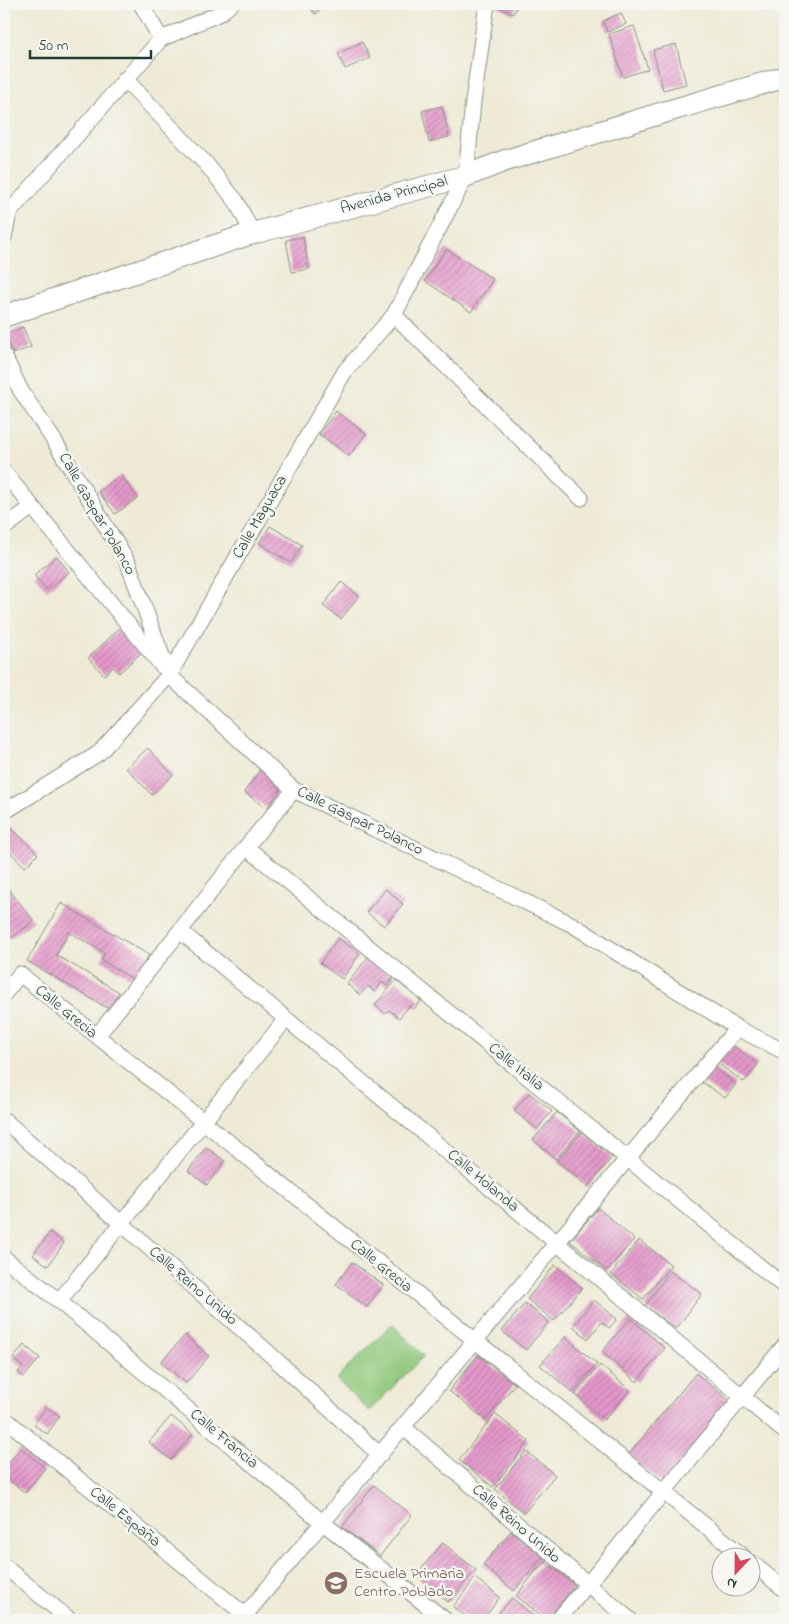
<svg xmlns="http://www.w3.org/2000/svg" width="789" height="1624" font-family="'Indie Flower',sans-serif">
<defs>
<pattern id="building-hatch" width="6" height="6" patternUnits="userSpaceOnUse" patternTransform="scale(1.25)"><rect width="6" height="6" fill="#e498ca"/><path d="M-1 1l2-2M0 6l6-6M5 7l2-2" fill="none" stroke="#b87da5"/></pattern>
</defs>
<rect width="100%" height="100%" fill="#f6f6f2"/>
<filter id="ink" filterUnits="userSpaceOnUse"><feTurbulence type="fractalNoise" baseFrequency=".02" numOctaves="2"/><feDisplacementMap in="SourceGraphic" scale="10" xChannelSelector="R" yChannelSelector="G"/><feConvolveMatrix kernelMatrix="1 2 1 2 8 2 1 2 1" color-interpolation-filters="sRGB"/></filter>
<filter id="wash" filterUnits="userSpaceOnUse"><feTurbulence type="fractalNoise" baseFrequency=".0096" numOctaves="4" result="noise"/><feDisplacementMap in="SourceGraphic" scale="20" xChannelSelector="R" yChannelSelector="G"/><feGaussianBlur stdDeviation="1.12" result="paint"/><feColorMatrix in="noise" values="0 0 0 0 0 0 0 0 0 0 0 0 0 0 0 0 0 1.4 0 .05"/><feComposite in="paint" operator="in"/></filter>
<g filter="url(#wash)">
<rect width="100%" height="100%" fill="#eeead5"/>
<path fill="#90c87b" stroke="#588258" d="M 392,1324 L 424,1356 L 369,1411 L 336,1379 Z"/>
<g id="blocks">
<path fill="url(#building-hatch)" d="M 308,4 L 331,4 L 315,14 Z
M 498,4 L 518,4 L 513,14 L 497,6 Z
M 621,13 L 626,24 L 607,32 L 603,21 Z
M 634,26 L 648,69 L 623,77 L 609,34 Z
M 362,42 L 370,58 L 345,69 L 338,54 Z
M 676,44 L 686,84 L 663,90 L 653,50 Z
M 442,106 L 449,137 L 429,142 L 422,111 Z
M 303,237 L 309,269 L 292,272 L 286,240 Z
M 446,249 L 493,279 L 471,312 L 425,281 Z
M 23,327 L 31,347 L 13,354 L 5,334 Z
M 336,411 L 366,434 L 349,456 L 319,434 Z
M 121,475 L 138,498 L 115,514 L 98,491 Z
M 270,526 L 302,545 L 291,563 L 259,543 Z
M 57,556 L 69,572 L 47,590 L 34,575 Z
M 341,582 L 359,596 L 341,619 L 323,606 Z
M 121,627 L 143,651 L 119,673 L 113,667 L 104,675 L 88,658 Z
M 148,748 L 173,775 L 152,795 L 126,768 Z
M 262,767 L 285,783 L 267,808 L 244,792 Z
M 4,821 L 38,854 L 25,867 L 8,850 L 4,854 Z
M 7,887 L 34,921 L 10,939 L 4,931 L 4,890 Z
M 386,889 L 403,904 L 384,926 L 366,912 Z
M 61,903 L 149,955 L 134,980 L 101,960 L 105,953 L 69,932 L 56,955 L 119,992 L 109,1009 L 27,961 Z
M 338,938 L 360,954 L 342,979 L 320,963 Z
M 368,957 L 394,977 L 387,986 L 382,982 L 375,992 L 368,986 L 360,995 L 347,984 Z
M 396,980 L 421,1001 L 414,1009 L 409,1006 L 399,1018 L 389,1010 L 385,1014 L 375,1005 Z
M 731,1044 L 758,1064 L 744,1082 L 717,1063 Z
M 713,1067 L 736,1084 L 725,1098 L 702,1082 Z
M 529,1093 L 552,1111 L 537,1129 L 514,1111 Z
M 557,1112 L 580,1131 L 556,1159 L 533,1140 Z
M 582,1132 L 612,1157 L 588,1187 L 557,1161 Z
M 206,1147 L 225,1161 L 207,1185 L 188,1171 Z
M 598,1208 L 634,1239 L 607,1271 L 570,1241 Z
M 50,1232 L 64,1243 L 48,1266 L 33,1255 Z
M 639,1240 L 671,1265 L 643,1299 L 611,1274 Z
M 352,1262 L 383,1285 L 367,1307 L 336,1284 Z
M 555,1265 L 582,1288 L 554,1321 L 527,1299 Z
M 670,1271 L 702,1294 L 676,1329 L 645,1306 Z
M 594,1300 L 617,1319 L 609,1328 L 602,1322 L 588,1339 L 573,1326 Z
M 525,1303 L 549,1322 L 526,1350 L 502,1331 Z
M 630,1318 L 665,1348 L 637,1382 L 602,1352 Z
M 185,1335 L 209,1356 L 186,1383 L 161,1362 Z
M 565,1337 L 597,1364 L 573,1393 L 540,1365 Z
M 24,1345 L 40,1358 L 24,1377 L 18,1372 L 23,1367 L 13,1359 Z
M 478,1355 L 515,1384 L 486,1420 L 449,1391 Z
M 600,1365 L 630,1390 L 604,1420 L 575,1394 Z
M 696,1373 L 731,1402 L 663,1484 L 628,1455 Z
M 46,1407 L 60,1416 L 47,1434 L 34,1425 Z
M 495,1414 L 529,1441 L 493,1487 L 459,1460 Z
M 171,1416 L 193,1434 L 171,1460 L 149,1442 Z
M 21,1448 L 45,1468 L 25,1493 L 4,1475 L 4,1469 Z
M 526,1451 L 555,1475 L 524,1513 L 495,1489 Z
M 374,1485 L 412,1515 L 380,1556 L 342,1527 Z
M 511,1531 L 543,1557 L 514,1591 L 483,1565 Z
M 443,1543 L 476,1570 L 448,1602 L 416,1575 Z
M 544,1561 L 575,1585 L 547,1620 L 516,1596 Z
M 475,1578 L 500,1597 L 483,1620 L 471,1620 L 453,1607 Z
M 512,1598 L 539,1620 L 493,1620 Z"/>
</g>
</g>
<g filter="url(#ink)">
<use href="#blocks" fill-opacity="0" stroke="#869484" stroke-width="1"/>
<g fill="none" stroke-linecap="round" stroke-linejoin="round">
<g stroke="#869484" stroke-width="17">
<path id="minor" d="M 141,4 L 161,39
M 125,79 L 207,165 L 236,201 L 253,234
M 4,237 L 9,213 L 161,39 L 220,13 L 231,4
M 394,315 L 581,498
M 4,356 L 21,391 L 55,442 L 128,563 L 169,675 L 294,790 L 573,925 L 737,1028 L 785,1052
M 4,472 L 162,666
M 4,528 L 32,507
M 4,812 L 99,753 L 169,675 L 345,371 L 394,315 L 466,176 L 473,102 L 487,4
M 246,847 L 785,1287
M 180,931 L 785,1432
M 4,994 L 20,974 L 743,1556
M 97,1036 L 246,847 L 294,790
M 4,1120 L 263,1348 L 380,1455
M 4,1258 L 59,1301 L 322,1522 L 445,1620
M 59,1301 L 286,1019
M 4,1418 L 245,1615
M 403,1427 L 630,1620
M 752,1563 L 785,1590
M 4,1566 L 70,1620
M 241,1620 L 737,1028
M 558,1620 L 785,1345"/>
</g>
<g stroke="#869484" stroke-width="23">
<path id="secondary" d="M 4,316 L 247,235 L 466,176 L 504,161 L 655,115 L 785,77"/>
</g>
<use href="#minor" stroke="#fff" stroke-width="15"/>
<use href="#secondary" stroke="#fff" stroke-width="21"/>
</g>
</g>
<defs>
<g id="school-disc" transform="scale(1.25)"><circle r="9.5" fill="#8d6e63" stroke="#f6f6f2"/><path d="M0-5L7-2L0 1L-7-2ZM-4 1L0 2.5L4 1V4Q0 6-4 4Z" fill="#fff"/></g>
</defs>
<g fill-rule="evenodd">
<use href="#school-disc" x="336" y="1583"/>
</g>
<g text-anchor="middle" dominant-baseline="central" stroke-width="5" stroke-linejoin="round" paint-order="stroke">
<g font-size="16" fill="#1f3d34" stroke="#f6f6f2">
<text transform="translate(394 195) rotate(-15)">Avenida Principal</text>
<text transform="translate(97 514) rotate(60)">Calle Gaspar Polanco</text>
<text transform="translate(260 517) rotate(-60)">Calle Maguaca</text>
<text transform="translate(360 821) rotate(26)">Calle Gaspar Polanco</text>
<text transform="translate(66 1012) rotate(39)">Calle Grecia</text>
<text transform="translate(516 1067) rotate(39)">Calle Italia</text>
<text transform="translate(483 1181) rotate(40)">Calle Holanda</text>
<text transform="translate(381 1266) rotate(39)">Calle Grecia</text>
<text transform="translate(193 1286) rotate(41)">Calle Reino Unido</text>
<text transform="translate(224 1439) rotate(40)">Calle Francia</text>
<text transform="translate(125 1517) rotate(39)">Calle España</text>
<text transform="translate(516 1524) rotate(41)">Calle Reino Unido</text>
</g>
<g font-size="16" fill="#785e54" stroke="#f6f6f2" text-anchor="start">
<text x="354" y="1574">Escuela Primaria<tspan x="354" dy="18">Centro Poblado</tspan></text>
</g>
</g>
<rect width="789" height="1624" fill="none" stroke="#f6f6f2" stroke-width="20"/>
<g transform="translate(736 1572) rotate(202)"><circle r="24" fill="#f6f6f2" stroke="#a0aca6"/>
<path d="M0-4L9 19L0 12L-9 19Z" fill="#d1495b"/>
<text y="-8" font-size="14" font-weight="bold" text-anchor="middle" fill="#1f3d34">N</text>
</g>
<path d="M30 50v8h121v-8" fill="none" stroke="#1f3d34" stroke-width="2.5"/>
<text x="38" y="50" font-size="15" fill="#1f3d34" stroke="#f6f6f2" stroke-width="4" paint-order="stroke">50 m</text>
</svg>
